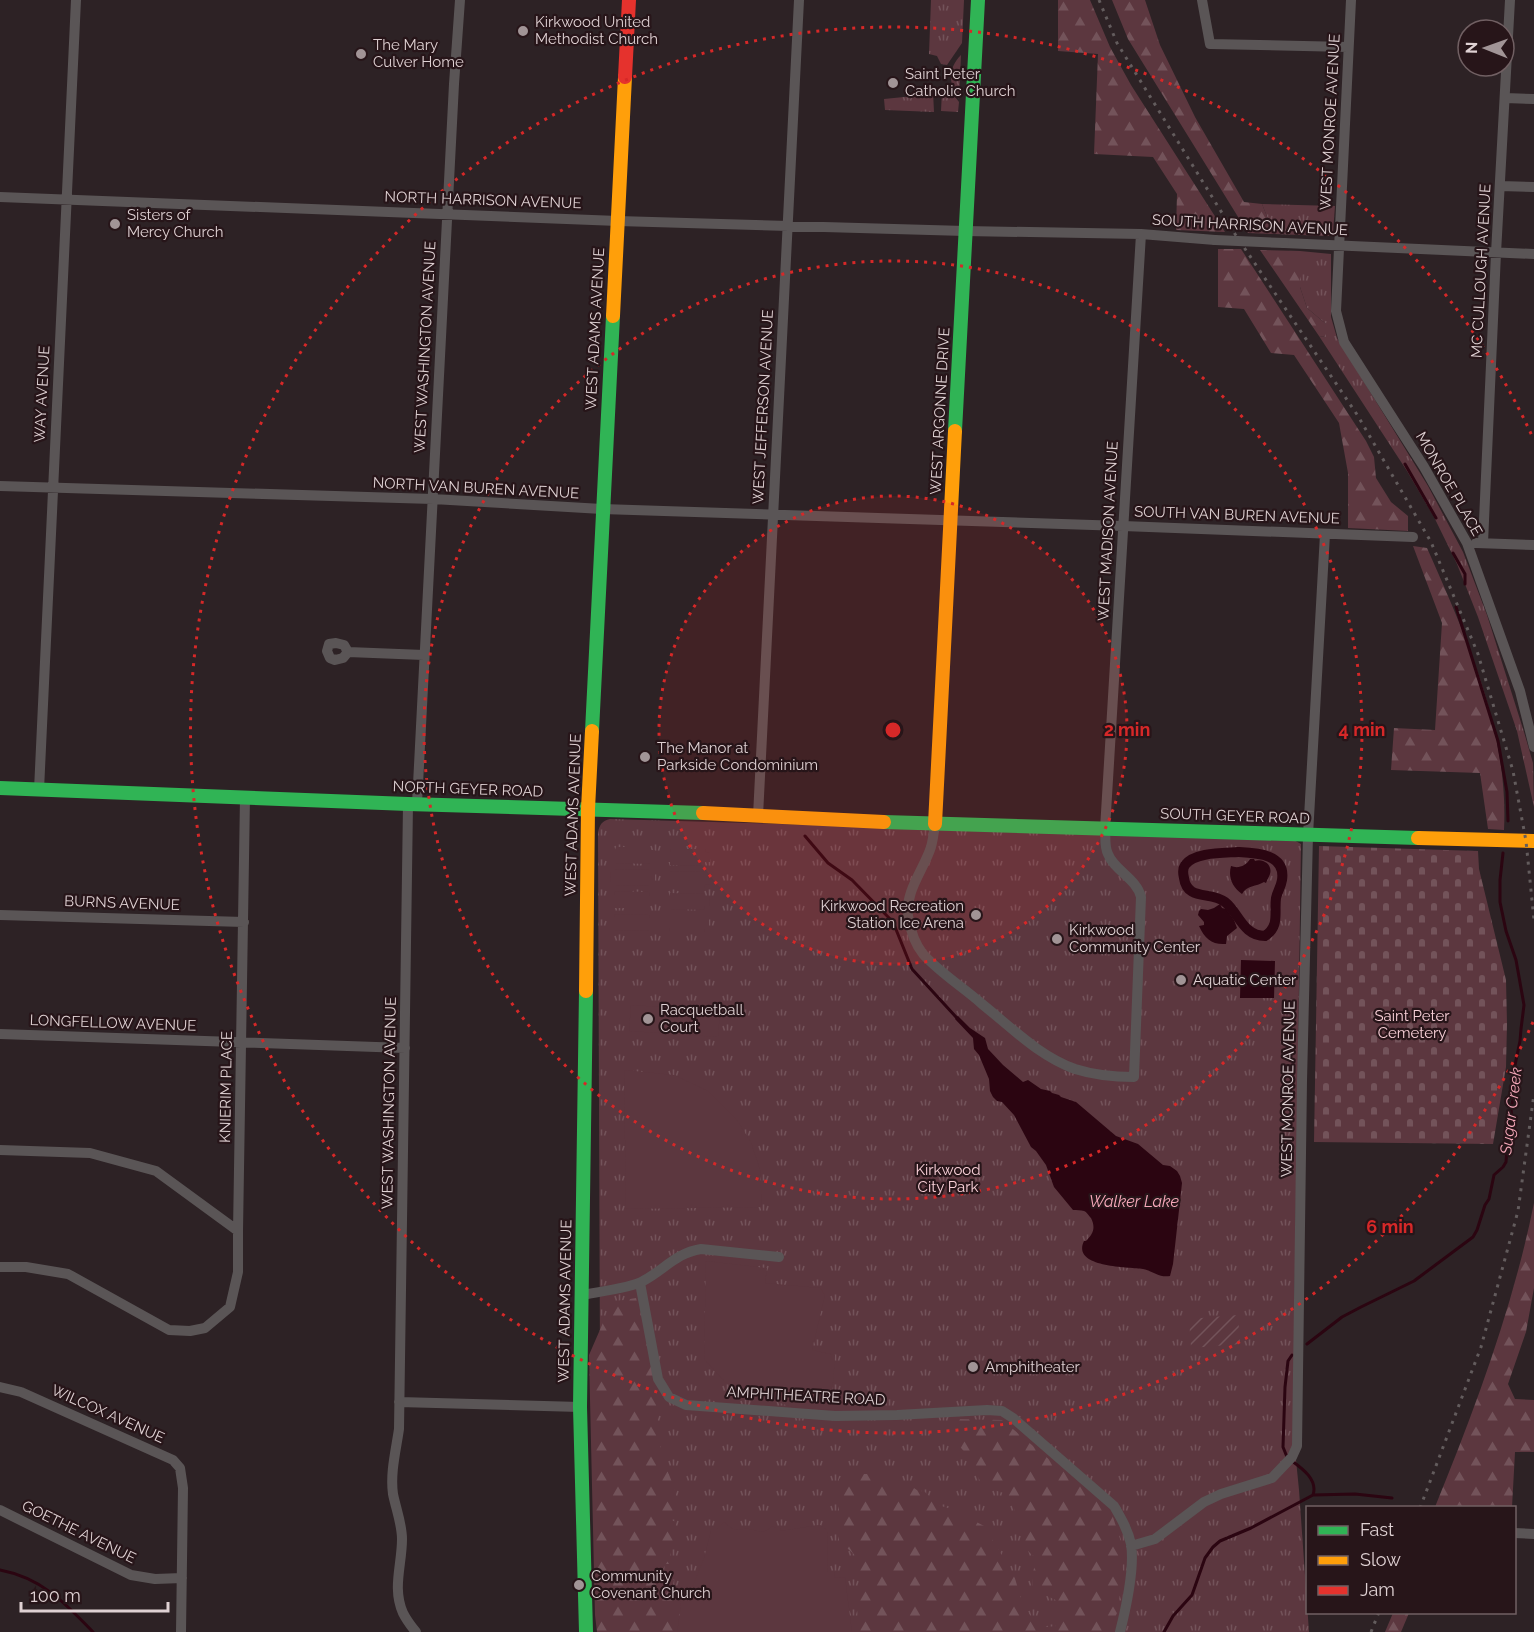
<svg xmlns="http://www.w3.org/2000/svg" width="1534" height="1632" font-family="Raleway,sans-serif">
<defs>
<pattern id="grass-tufts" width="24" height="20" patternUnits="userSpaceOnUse" patternTransform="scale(1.5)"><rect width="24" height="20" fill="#5c373f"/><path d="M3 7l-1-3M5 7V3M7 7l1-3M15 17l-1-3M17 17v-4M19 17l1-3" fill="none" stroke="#73535a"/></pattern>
<pattern id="forest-firs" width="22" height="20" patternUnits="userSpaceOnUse" patternTransform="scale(1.5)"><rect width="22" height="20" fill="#5c373f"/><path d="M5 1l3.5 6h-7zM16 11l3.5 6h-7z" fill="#73535a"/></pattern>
<pattern id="cemetery-stones" width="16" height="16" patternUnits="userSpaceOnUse" patternTransform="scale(1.5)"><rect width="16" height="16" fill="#5c373f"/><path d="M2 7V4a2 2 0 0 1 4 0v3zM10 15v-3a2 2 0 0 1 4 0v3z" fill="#73535a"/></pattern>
<pattern id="garden-furrows" width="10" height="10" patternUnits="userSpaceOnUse" patternTransform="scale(1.5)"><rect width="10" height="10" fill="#5c373f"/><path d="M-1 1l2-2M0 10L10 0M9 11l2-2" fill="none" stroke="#73535a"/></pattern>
</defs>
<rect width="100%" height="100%" fill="#2d2225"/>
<path fill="url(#grass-tufts)" d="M 931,0 L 964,0 L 962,43 L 947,65 L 941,64 L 937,56 L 929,54 Z
M 961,55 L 959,99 C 948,84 948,68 961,55 Z
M 914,87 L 921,87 L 922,92 L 926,94 L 933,92 L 934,112 L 885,110 L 884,99 L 914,96 Z
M 949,89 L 959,102 L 958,112 L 941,111 L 942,91 L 943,90 Z
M 1262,204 L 1335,206 L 1333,232 L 1329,236 L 1326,236 L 1274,234 Z
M 1300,251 L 1331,254 L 1331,317 L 1337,338 L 1428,486 L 1463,552 L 1487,615 L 1524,732 L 1533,763 L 1534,807 L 1517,731 L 1478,617 L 1457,564 L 1434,517 L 1407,471 L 1319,336 L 1326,337 L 1326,324 L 1307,308 L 1300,287 Z
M 610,819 L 1292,839 L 1301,844 L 1294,1337 L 1294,1440 L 1299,1490 L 1309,1632 L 601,1632 L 598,832 C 600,824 602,821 610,819 Z"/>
<path fill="url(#forest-firs)" d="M 1058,0 L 1090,0 L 1110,47 L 1131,85 L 1225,232 L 1176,230 L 1177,194 L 1153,157 L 1094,154 L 1098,54 L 1058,51 Z
M 1112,0 L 1145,0 L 1160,45 L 1195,117 L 1244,202 L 1262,204 L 1274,234 L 1248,233 L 1128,39 Z
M 1218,249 L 1241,249 L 1366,441 L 1374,457 L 1376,478 L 1391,502 L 1408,516 L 1408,531 L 1348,528 L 1348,473 L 1339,423 L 1294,355 L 1271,353 L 1244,309 L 1218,307 Z
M 1260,250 L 1300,251 L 1300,287 L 1307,308 L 1326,324 L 1326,337 L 1319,336 Z
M 1413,546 L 1427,548 C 1466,636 1509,731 1504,830 L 1488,829 L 1480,773 L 1391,770 L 1394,728 L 1435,730 L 1442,623 Z
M 1534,1203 L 1534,1288 L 1526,1332 L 1508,1384 L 1515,1399 L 1534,1400 L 1534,1452 L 1515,1452 L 1512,1507 L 1435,1507 C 1475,1409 1513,1307 1534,1203 Z
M 636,1298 L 660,1393 L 657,1418 L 660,1444 L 662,1456 L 676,1493 L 671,1520 L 676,1522 L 669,1564 L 665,1564 L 663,1577 L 674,1580 L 673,1585 L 676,1586 C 685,1599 680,1618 677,1632 L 597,1632 L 595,1615 L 589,1355 L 612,1302 Z
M 949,1419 L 1002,1420 L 1111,1511 L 1122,1545 L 1123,1574 L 1117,1613 L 1108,1632 L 859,1632 L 856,1597 L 860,1592 L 856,1556 L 839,1541 L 839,1479 L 844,1474 L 876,1474 L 891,1481 L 906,1483 L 917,1490 L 925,1492 L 938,1505 L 954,1510 L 984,1526 L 1014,1575 L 1021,1599 L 1037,1628 L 1056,1626 L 1064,1604 L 1043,1594 L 1033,1586 L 1032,1575 L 1037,1559 L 1029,1552 L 1013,1505 L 1004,1493 L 983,1487 L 968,1456 L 956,1442 Z
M 1393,1613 L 1409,1613 L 1401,1632 L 1385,1632 Z"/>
<path fill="url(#cemetery-stones)" d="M 1319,846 L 1478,851 L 1479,869 L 1506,980 L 1507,1024 L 1506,1067 L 1493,1144 L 1314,1142 Z"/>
<path fill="url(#garden-furrows)" d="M 1238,1315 L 1240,1344 L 1191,1348 L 1189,1319 Z"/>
<path fill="#5c373f" d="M 616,847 L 650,847 L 651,850 L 655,850 L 655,860 L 650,860 L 650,864 L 615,863 L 615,860 L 611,860 L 611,850 L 615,850 Z
M 671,849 L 705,849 L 706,852 L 710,853 L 710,862 L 705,862 L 705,866 L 670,865 L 670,862 L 665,862 L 665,852 L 670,852 Z
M 615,869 L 650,870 L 650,873 L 655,873 L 655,883 L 650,883 L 650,886 L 615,885 L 615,882 L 610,882 L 611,872 L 615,872 Z
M 670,871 L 705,872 L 705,875 L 710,875 L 710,884 L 705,885 L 704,888 L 670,888 L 670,884 L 665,884 L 665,874 L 670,874 Z
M 615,891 L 649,892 L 650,896 L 654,896 L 654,905 L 649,905 L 649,908 L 614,908 L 614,905 L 610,905 L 610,895 L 614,895 Z
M 670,893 L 705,894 L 705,897 L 710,897 L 709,906 L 705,906 L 704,910 L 670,909 L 670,906 L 665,906 L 665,897 L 670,897 Z
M 615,914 L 649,915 L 650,918 L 654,918 L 654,928 L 649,928 L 649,931 L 614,930 L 614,927 L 610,927 L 610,917 L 614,917 Z
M 670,916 L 705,916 L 705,919 L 709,919 L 709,929 L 705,929 L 704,932 L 670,932 L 669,928 L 665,928 L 665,918 L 670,918 Z
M 631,1005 L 720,1011 L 718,1037 L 629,1031 Z
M 624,1070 L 674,1075 L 708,1091 L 736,1119 L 751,1142 L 760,1170 L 762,1207 L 626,1209 Z
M 706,1261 L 767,1268 L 765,1283 L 820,1288 L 825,1295 L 812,1350 L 835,1355 L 831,1410 L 794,1408 L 729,1384 L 725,1382 L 705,1360 L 704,1355 Z
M 724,1522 L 734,1530 C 739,1530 745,1528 749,1529 C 760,1531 763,1535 772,1526 L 776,1528 L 781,1528 L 780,1531 L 820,1525 L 827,1530 L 828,1572 L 834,1572 L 835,1578 L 845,1577 L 852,1632 L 677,1632 L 680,1613 L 681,1596 L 690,1593 L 704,1558 L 711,1530 L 716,1530 Z"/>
<path fill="#2b0511" d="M 1250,859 L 1254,859 L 1255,861 C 1262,858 1273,864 1270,874 C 1269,877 1267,880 1266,883 L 1264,882 C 1256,887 1247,885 1242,894 C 1232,887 1228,877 1231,866 C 1238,869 1246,866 1250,859 Z
M 1220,904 L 1222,908 L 1226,909 L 1234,920 L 1237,928 L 1227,936 L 1226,944 C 1212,945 1205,939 1199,926 L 1204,925 L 1204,922 L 1198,915 L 1199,911 L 1201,909 L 1208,910 L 1214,908 Z
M 1241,960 L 1275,961 L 1274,998 L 1240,998 Z
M 958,1016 L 970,1028 L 985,1038 L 988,1049 L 1003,1065 L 1023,1082 L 1028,1080 L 1041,1089 L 1050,1091 L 1052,1093 L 1059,1095 L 1061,1097 L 1076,1102 L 1116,1136 L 1138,1144 L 1163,1165 L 1170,1166 L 1177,1171 L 1180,1176 L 1182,1183 L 1173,1264 L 1170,1276 C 1159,1278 1153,1271 1143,1269 C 1129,1267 1071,1268 1084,1241 L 1086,1241 C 1093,1234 1096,1228 1091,1218 C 1089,1216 1087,1212 1084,1211 C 1081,1210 1077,1210 1073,1210 L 1054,1187 L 1046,1165 L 1036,1151 L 1031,1147 L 1014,1115 L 1002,1102 L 997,1101 L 993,1097 L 990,1091 L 989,1079 L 979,1055 L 974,1049 L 973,1038 L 955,1019 L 956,1017 Z"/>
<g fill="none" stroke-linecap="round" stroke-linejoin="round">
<path stroke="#2b0511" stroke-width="3" d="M 1405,464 L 1436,518
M 1453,553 L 1465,574 L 1465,584
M 1456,607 L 1498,741 L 1507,792 L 1508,821
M 805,836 L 828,863 L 852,880 L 893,922 L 912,969 L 956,1017
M 1307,1344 L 1342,1317 L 1361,1307 L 1414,1281 L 1473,1237 L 1477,1230 L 1485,1205 L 1489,1199 L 1494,1175 L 1503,1167 L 1506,1162 L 1508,1136 L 1512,1123 L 1511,1108 L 1515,1091 L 1514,1070 L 1520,1041 L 1521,1029 L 1524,1005 L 1516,960 L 1506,931 L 1500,902 L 1500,880 L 1503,853
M 1287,1457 L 1283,1447 L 1285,1387 L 1288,1361 L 1292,1355
M 1292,1461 C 1303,1469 1318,1480 1313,1495
M 0,1570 C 42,1578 65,1603 93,1632
M 1164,1632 L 1173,1616 L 1192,1595 L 1205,1558 L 1213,1547 L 1220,1541 L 1251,1528 L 1313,1495 L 1355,1494 L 1392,1498"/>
<path stroke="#2b0511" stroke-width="10" d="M 1238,852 C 1257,853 1286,854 1282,880 C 1281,887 1277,892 1276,898 C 1274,913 1280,926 1265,936 C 1243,936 1239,913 1225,902 C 1211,891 1187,901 1184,878 C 1183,874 1183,868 1185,865 C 1194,852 1224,853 1238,852 Z"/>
<path stroke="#5a5556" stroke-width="10" d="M 1202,0 L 1210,44 L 1348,47
M 1351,0 L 1336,311 L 1344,342 L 1424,467 L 1467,543 L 1520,691 L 1534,747
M 1505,98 L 1534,99
M 1500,186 L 1534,187
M 0,197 L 618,221 L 965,231 L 1141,234 L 1215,240
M 1284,243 L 1534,254
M 0,486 L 433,499 L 602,509 L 1123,526 L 1413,537
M 1476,543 L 1534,545
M 1483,543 L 1496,253 L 1510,0
M 348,652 L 343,658 L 335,660 L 330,658 L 327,651 L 329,644 L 336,643 L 344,645 L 348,652 L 424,655
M 39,790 L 76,0
M 408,804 L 399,1429 C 396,1450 390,1473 393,1494 C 396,1509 402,1524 402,1539 C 402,1565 392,1588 403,1613 C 406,1619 411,1626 416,1632
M 417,804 L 454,84 L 460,0
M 758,816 L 799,0
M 935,824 C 934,832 933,840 931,847 C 924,869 905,891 908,916 C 910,928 915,944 923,954 C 940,973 963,987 982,1004 C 1012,1028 1039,1056 1075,1069 C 1094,1075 1114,1077 1134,1077 L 1141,897 C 1137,879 1114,870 1108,854 C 1104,846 1106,837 1105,829 L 1141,234
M 0,915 L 244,922
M 0,1034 L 405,1048
M 0,1150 L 90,1153 L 156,1171 L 238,1231
M 0,1267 L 26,1267 L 68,1274 L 169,1330 L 190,1331 L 205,1328 L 230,1307 L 238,1272 L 238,1231 L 245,797
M 640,1283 L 658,1379 L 669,1397 L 686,1405 L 835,1416 L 897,1415 L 987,1410 L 1002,1411 L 1013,1418 L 1114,1506 C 1121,1518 1128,1530 1131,1544 C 1135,1569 1126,1608 1120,1632
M 582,1295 C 597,1292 631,1288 643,1281 C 664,1270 676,1253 701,1249 L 779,1257
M 0,1387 L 21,1392 L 173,1460 L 180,1468 L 183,1488 L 181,1632
M 399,1402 L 580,1407
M 0,1510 L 131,1575 L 155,1579 L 182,1578
M 1514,1533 L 1534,1534
M 1131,1546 L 1155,1539 L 1204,1502 L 1221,1494 L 1272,1478 L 1292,1457 L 1297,1446 L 1302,1081 L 1308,835 L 1325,534"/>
<path stroke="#30b455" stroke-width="14" d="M 955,431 L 978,0
M 592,731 L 613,316
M 0,788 L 408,804 L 703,813
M 884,822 L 1418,838
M 586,991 L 580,1407 L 586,1632"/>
<path stroke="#ff9f0a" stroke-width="14" d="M 613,316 L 625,77
M 703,813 L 884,822
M 935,824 L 955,431
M 1418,838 L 1534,841
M 586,991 L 588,809 L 592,731"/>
<path stroke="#e5322d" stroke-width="14" d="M 625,77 L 629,0"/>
<path stroke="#635c5d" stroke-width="3" stroke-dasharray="3 6" stroke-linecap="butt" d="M 1099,0 L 1117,43 L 1235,234 L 1358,416 L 1431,542 L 1478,654 L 1513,771 L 1526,841 L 1534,920
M 1420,1508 L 1481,1347 L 1518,1211 L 1534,1094
M 1371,1632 L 1379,1612"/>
<path stroke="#5a5556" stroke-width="10" d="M 1215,240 L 1284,243"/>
</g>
<circle cx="893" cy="730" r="234" fill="#d62828" fill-opacity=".12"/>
<g fill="none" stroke="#d62828" stroke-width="3" stroke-dasharray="3 6">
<circle cx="893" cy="730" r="234"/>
<circle cx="893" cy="730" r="469"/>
<path d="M1533 1022A703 703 0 1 1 1533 438"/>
</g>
<g fill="#a19496" stroke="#271519" stroke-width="2">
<circle cx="523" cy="31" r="6"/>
<circle cx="361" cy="54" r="6"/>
<circle cx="893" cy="83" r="6"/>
<circle cx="115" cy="224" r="6"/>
<circle cx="645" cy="757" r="6"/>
<circle cx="976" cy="915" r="6"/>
<circle cx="1057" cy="939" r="6"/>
<circle cx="1181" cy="980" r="6"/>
<circle cx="648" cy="1019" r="6"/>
<circle cx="973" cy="1367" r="6"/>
<circle cx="579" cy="1585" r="6"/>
</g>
<g text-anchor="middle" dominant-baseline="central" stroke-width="4.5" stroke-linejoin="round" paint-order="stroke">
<g font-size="15" fill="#dfd1d3" stroke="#271519" text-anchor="start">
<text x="535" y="22">Kirkwood United<tspan x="535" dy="17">Methodist Church</tspan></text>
<text x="373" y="45">The Mary<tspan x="373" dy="17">Culver Home</tspan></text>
<text x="905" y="74">Saint Peter<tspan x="905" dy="17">Catholic Church</tspan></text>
<text x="127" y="215">Sisters of<tspan x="127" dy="17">Mercy Church</tspan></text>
<text x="657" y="748">The Manor at<tspan x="657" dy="17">Parkside Condominium</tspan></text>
<text x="964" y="906" text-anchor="end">Kirkwood Recreation<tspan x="964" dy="17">Station Ice Arena</tspan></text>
<text x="1069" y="930">Kirkwood<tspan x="1069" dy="17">Community Center</tspan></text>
<text x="1193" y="980">Aquatic Center</text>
<text x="660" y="1010">Racquetball<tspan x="660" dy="17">Court</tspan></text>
<text x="985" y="1367">Amphitheater</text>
<text x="591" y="1576">Community<tspan x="591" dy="17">Covenant Church</tspan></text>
</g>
<g font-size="15" fill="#dfd1d3" stroke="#271519">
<text transform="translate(1330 122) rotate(-87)">WEST MONROE AVENUE</text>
<text transform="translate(483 200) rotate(2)">NORTH HARRISON AVENUE</text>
<text transform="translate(1250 225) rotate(3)">SOUTH HARRISON AVENUE</text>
<text transform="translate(1481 271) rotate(-87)">MC CULLOUGH AVENUE</text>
<text transform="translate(595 329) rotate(-87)">WEST ADAMS AVENUE</text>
<text transform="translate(425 347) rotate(-87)">WEST WASHINGTON AVENUE</text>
<text transform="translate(42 394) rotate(-87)">WAY AVENUE</text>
<text transform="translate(763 407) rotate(-87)">WEST JEFFERSON AVENUE</text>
<text transform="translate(940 411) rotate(-87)">WEST ARGONNE DRIVE</text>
<text transform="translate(1449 484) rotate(60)">MONROE PLACE</text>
<text transform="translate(476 488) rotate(3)">NORTH VAN BUREN AVENUE</text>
<text transform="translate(1237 515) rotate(2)">SOUTH VAN BUREN AVENUE</text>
<text transform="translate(1108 531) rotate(-87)">WEST MADISON AVENUE</text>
<text transform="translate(468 789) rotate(2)">NORTH GEYER ROAD</text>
<text transform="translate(573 815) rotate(-88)">WEST ADAMS AVENUE</text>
<text transform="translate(1235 816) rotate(2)">SOUTH GEYER ROAD</text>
<text transform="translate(122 903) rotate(2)">BURNS AVENUE</text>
<text transform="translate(113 1023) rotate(2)">LONGFELLOW AVENUE</text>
<text transform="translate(226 1087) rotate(-89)">KNIERIM PLACE</text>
<text transform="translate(1288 1089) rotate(-89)">WEST MONROE AVENUE</text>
<text transform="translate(389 1103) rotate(-89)">WEST WASHINGTON AVENUE</text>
<text transform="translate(565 1301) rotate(-89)">WEST ADAMS AVENUE</text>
<text transform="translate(806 1396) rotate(3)">AMPHITHEATRE ROAD</text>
<text transform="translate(108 1414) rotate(24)">WILCOX AVENUE</text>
<text transform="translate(79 1532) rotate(26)">GOETHE AVENUE</text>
</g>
<g font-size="15" fill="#f9d0d8" stroke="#271519">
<text x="1412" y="1016">Saint Peter<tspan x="1412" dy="17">Cemetery</tspan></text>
<text x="948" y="1170">Kirkwood<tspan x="948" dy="17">City Park</tspan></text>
</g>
<g font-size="16" font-style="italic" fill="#f8aabb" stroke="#271519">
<text transform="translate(1511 1111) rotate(-83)">Sugar Creek</text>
<text x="1134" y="1201">Walker Lake</text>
</g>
</g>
<circle cx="893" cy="730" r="9" fill="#d62828" stroke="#271519" stroke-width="3"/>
<g font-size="18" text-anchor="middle" font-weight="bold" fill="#d62828" stroke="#271519" stroke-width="4.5" stroke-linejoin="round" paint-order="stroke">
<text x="1127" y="736">2 min</text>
<text x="1362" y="736">4 min</text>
<text x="1390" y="1233">6 min</text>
</g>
<rect x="1306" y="1506" width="210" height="108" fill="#271519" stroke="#716063" stroke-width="1.5"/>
<rect x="1318" y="1526" width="30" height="9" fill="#30b455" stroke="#716063" stroke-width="1.5"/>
<text x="1360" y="1536" font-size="18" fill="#dfd1d3">Fast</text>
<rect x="1318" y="1556" width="30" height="9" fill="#ff9f0a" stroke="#716063" stroke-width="1.5"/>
<text x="1360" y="1566" font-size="18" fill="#dfd1d3">Slow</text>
<rect x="1318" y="1586" width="30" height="9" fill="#e5322d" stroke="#716063" stroke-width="1.5"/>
<text x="1360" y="1596" font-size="18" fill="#dfd1d3">Jam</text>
<g transform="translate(1486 48) rotate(271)"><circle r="28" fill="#271519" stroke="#716063" stroke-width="1.5"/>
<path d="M0-4.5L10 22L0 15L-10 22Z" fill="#a19496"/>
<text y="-9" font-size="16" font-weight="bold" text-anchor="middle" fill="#dfd1d3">N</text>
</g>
<path d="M21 1602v9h147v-9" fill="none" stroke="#dfd1d3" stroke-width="3"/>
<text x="30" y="1602" font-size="18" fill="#dfd1d3" stroke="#271519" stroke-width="4.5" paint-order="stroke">100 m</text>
</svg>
